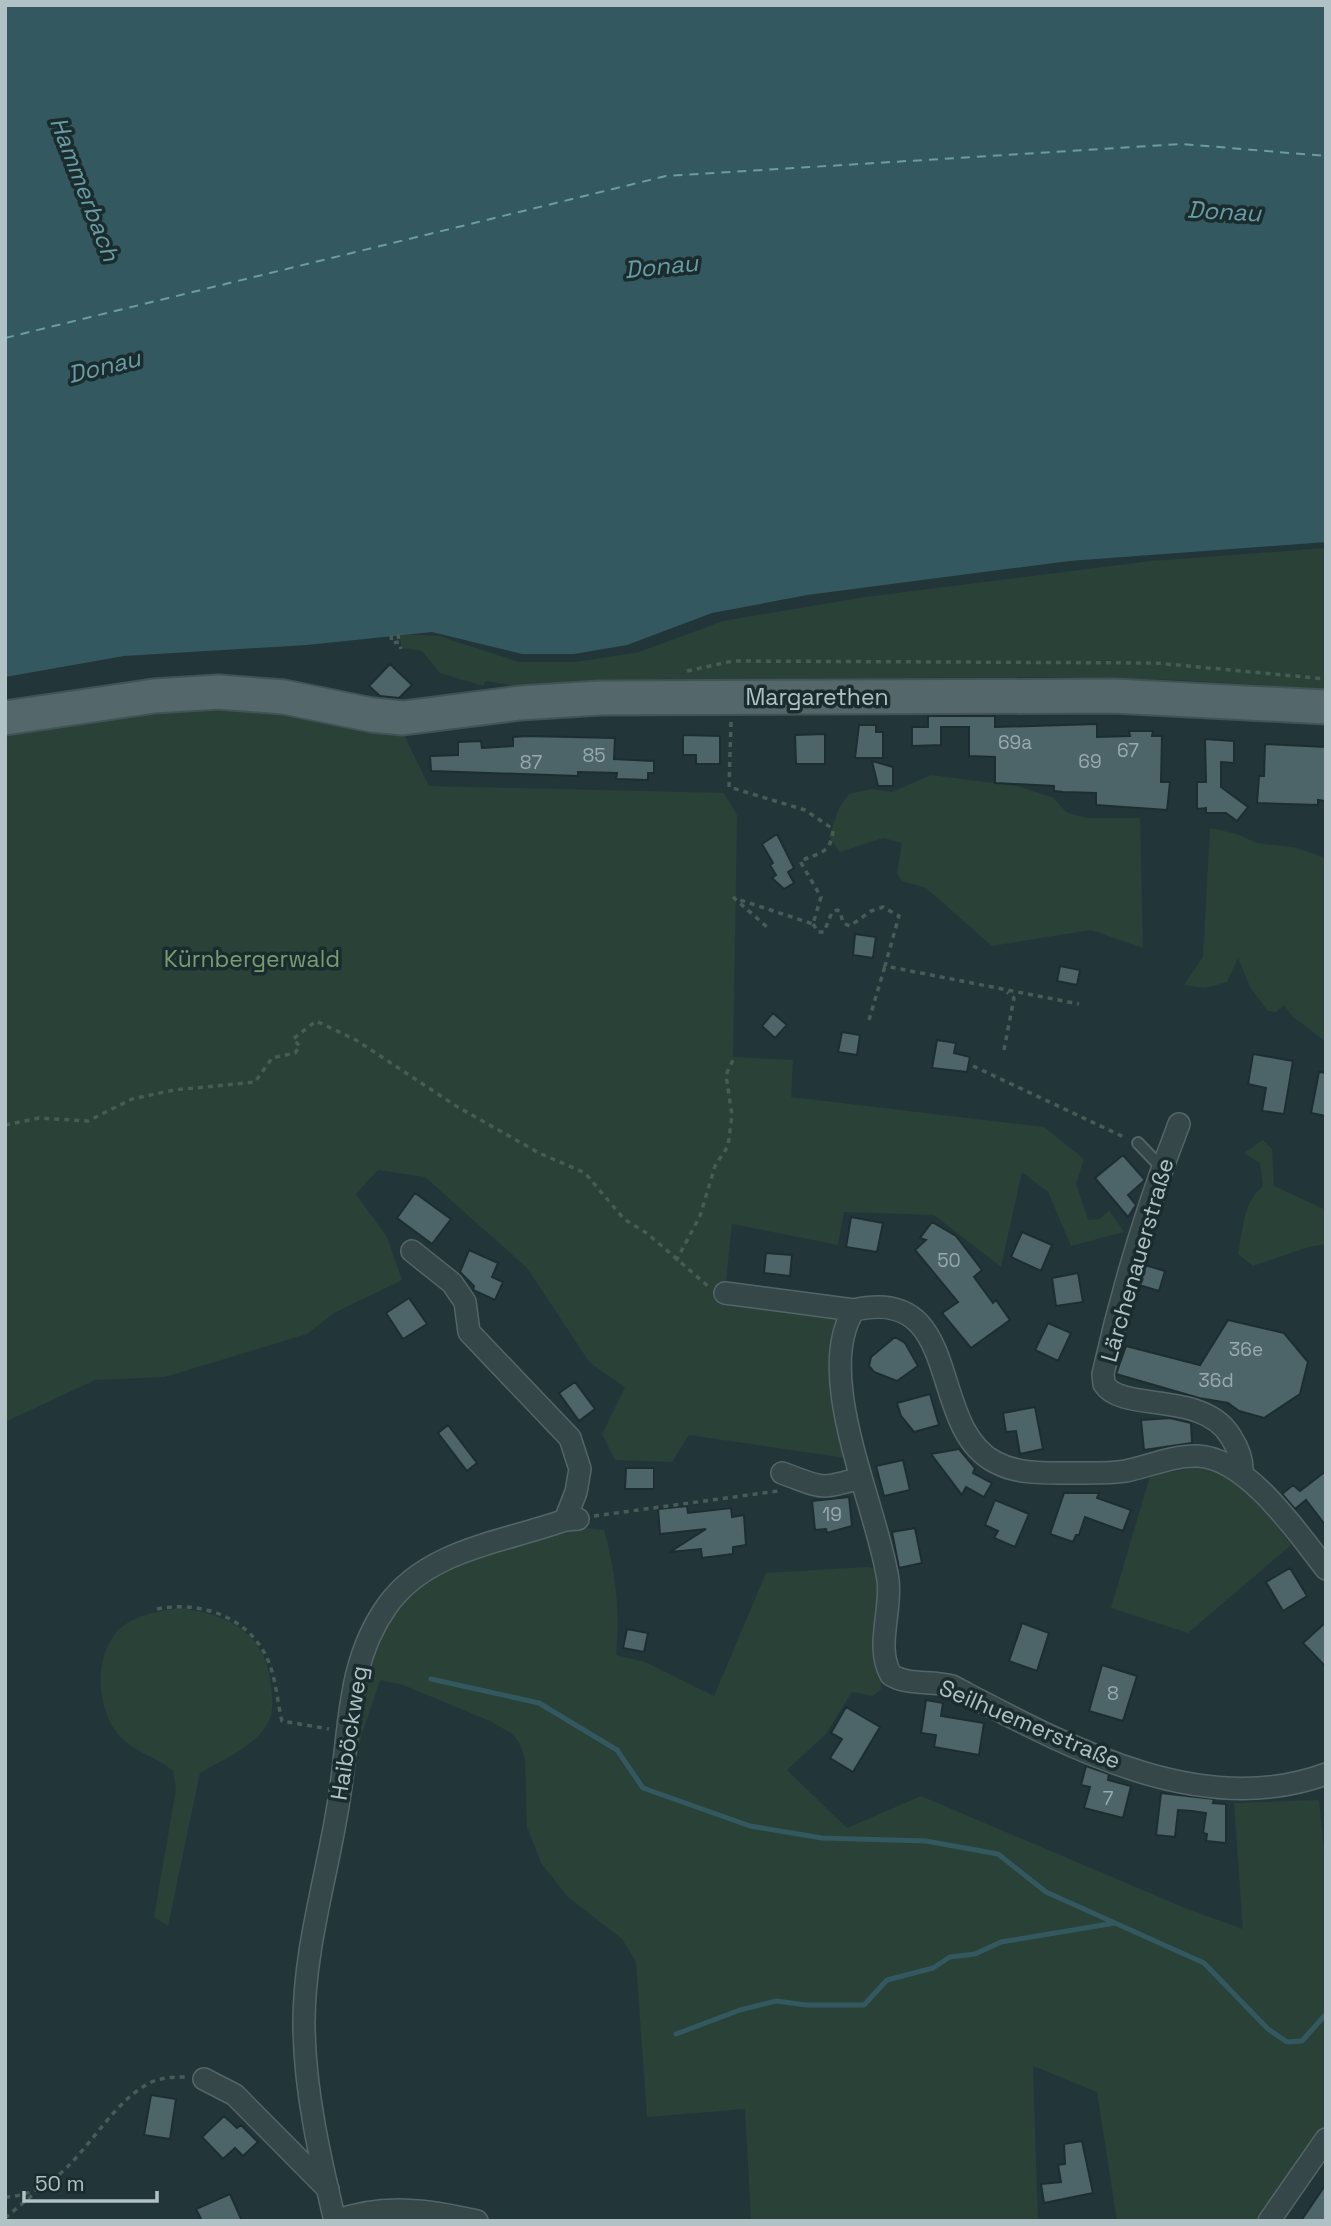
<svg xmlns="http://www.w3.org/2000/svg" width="1331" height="2226" font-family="'Space Grotesk',sans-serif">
<rect width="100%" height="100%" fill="#22363a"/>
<path fill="#294137" d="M 1326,548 L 1326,689 L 1177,680 L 1045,677 L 607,680 L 522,687 L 486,681 L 483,686 L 440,673 L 422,651 L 402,648 L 399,634 L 439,636 L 519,662 L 576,662 L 639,652 L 723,621 L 865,597 L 1151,561 Z
M 229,704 L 402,731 L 429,786 L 724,793 L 737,815 L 733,1057 L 793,1060 L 791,1097 L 1044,1127 L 1084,1159 L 1076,1184 L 1088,1220 L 1100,1219 L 1109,1210 L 1124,1232 L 1071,1246 L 1048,1192 L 1022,1172 L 1001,1267 L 934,1215 L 844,1212 L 838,1245 L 732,1224 L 724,1301 L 837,1315 L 845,1458 L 689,1435 L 672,1462 L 615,1460 L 602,1434 L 625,1387 L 590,1363 L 527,1268 L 425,1177 L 378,1170 L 356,1194 L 387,1237 L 402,1280 L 334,1313 L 307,1334 L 165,1377 L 95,1380 L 5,1422 L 5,731 L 187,706 Z
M 931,775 L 1017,786 L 1054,798 L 1066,812 L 1086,818 L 1140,818 L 1143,948 L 1091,930 L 992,946 L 926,888 L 902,881 L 897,873 L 902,843 L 883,838 L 840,852 L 829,837 L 839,808 L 849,794 L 872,789 L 892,792 Z
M 1210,828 L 1237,834 L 1257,843 L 1293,847 L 1326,858 L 1326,1042 L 1293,1017 L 1284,1005 L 1276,1012 L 1268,1011 L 1250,987 L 1238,958 L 1227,982 L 1205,988 L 1184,985 L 1203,957 Z
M 1263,1140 L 1272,1149 L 1274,1186 L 1326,1210 L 1326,1244 L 1308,1247 L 1253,1266 L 1238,1254 C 1243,1230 1243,1202 1263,1186 L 1260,1163 L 1244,1153 Z
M 1208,1465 L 1246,1485 L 1291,1545 L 1188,1633 L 1111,1608 L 1150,1476 Z
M 564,1526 L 604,1530 C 616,1573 620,1611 616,1655 L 645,1662 L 714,1696 L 766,1573 L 867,1567 L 881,1569 L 881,1689 L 873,1696 L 852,1692 L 826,1734 L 787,1770 L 847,1828 L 921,1796 L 1185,1908 L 1243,1929 L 1234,1803 L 1319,1800 L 1326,1872 L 1326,2125 L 1263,2221 L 1117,2221 L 1097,2092 L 1033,2066 L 1038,2221 L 751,2221 L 745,2109 L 647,2117 L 636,1962 L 622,1939 L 568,1897 L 541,1863 L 527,1827 L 525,1760 L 520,1744 L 512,1734 L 490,1721 L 403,1685 L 380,1680 L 361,1737 L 343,1817 L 369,1644 L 423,1577 Z
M 179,1608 C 226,1614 264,1630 271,1684 C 272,1696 274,1709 269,1721 C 257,1746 222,1760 200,1773 L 168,1926 L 154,1917 L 176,1789 L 173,1771 C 159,1759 141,1754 127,1743 C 97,1719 92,1663 115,1634 C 130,1615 157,1612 179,1608 Z"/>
<path fill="#34585f" d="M 5,5 L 1326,5 L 1326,542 L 1069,561 L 807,595 L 712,613 L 627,645 L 574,654 L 522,654 L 432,632 L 307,645 L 124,656 L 5,677 Z"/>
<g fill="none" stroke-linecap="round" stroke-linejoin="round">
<path stroke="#34585f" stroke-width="5" d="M 431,1679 L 539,1703 L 617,1750 L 643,1788 L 750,1826 L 822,1838 L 926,1841 L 998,1854 L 1046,1892 L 1204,1963 L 1268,2029 L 1287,2042 L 1302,2041 L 1326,2014
M 676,2034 L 740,2010 L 776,2001 L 807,2005 L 864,2005 L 887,1980 L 933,1968 L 950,1957 L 975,1954 L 1001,1942 L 1115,1923"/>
<path stroke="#6a9ca5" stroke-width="2" stroke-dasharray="9 7" stroke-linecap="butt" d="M 5,338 L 666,176 L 1182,144 L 1326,156"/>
</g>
<path fill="#4d6468" stroke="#1d2e31" stroke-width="2" d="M 390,664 L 412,685 L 399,698 L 380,696 L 369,686 Z
M 928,716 L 995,716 L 995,727 L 1097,724 L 1097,737 L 1130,736 L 1129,731 L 1153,731 L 1152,736 L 1162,736 L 1161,782 L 1170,782 L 1167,810 L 1096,805 L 1096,793 L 1063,792 L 1054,791 L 1054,786 L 995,783 L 995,757 L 969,756 L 969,727 L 941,727 L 941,745 L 912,746 L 912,727 L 928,727 Z
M 859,725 L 876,725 L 876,732 L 883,732 L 883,758 L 855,758 Z
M 825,734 L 825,764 L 796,764 L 795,735 Z
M 683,735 L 720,736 L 720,764 L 696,764 L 696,755 L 683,755 Z
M 526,736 L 615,738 L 614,759 L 654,761 L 654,773 L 648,773 L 648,780 L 616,779 L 617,773 L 578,772 L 578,776 L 431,771 L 430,756 L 458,755 L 458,742 L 481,741 L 482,748 L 513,746 L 513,737 Z
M 1205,739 L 1234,741 L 1234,763 L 1221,762 L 1221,787 L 1248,807 L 1237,821 L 1226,813 L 1206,813 L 1206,808 L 1197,809 L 1197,782 L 1206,782 Z
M 1265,744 L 1326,747 L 1325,801 L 1318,800 L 1318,805 L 1257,803 L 1259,776 L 1264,776 Z
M 872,761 L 893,767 L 893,786 L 878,786 Z
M 777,834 L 794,868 L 788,872 L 794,883 L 784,889 L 772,878 L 776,875 L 770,865 L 773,863 L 762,844 Z
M 855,934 L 876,937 L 873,958 L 853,955 Z
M 1060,966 L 1080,970 L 1077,985 L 1057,981 Z
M 773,1013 L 787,1025 L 775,1038 L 762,1026 Z
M 842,1032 L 860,1035 L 857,1055 L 838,1052 Z
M 937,1040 L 956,1043 L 954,1053 L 970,1057 L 967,1072 L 932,1068 Z
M 1253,1054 L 1293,1061 L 1284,1114 L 1262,1111 L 1266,1088 L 1248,1084 Z
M 1319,1072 L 1326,1073 L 1326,1116 L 1311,1113 Z
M 1123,1155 L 1145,1180 L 1128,1195 L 1136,1205 L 1128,1217 L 1095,1178 Z
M 415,1193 L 451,1219 L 432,1244 L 397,1218 Z
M 851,1217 L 883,1223 L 877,1252 L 846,1247 Z
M 932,1222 L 956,1236 L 982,1270 L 974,1277 L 993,1303 L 996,1300 L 1010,1320 L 971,1348 L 942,1313 L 958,1302 L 915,1250 L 926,1240 L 920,1238 Z
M 1022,1232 L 1052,1245 L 1041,1271 L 1011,1257 Z
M 469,1250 L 498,1263 L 492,1277 L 503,1282 L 495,1300 L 473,1290 L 474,1286 L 460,1272 Z
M 766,1253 L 792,1255 L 790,1276 L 764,1273 Z
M 1145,1265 L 1165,1271 L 1159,1291 L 1139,1285 Z
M 1078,1273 L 1083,1302 L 1056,1306 L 1052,1278 Z
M 409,1298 L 427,1324 L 403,1339 L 386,1313 Z
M 1228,1320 L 1284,1333 L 1308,1362 L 1300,1394 L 1264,1418 L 1239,1411 L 1228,1403 L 1199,1398 L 1116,1374 L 1126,1346 L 1200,1365 Z
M 1048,1323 L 1071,1333 L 1058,1361 L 1035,1350 Z
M 895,1337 L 905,1343 L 918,1366 L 897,1381 L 874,1372 L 869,1366 L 871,1357 Z
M 575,1382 L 595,1409 L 579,1421 L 559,1393 Z
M 930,1394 L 939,1425 L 914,1432 L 901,1416 L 897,1403 Z
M 1035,1407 L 1043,1449 L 1020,1454 L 1016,1431 L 1006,1432 L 1003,1413 Z
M 1170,1418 L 1191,1423 L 1192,1443 L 1144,1450 L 1141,1420 Z
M 448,1425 L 477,1463 L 467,1471 L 438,1433 Z
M 959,1449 L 975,1468 L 973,1473 L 992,1483 L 984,1497 L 966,1487 L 962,1495 L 931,1454 Z
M 903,1460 L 910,1490 L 884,1496 L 876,1466 Z
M 626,1468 L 654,1468 L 654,1489 L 625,1489 Z
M 1326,1471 L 1326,1526 L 1306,1500 L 1295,1509 L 1282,1494 L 1293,1485 L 1300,1491 Z
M 1064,1493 L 1099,1493 L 1097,1498 L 1131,1510 L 1123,1531 L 1085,1517 L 1079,1535 L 1076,1535 L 1073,1542 L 1050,1534 Z
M 849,1497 L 852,1526 L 827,1533 L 826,1529 L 815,1530 L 812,1501 Z
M 995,1500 L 1029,1514 L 1015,1547 L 994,1538 L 998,1531 L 985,1525 Z
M 687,1506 L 688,1513 L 731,1508 L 732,1517 L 744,1515 L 746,1545 L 733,1547 L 733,1554 L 702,1558 L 701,1549 L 670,1552 L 706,1529 L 660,1534 L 658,1509 Z
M 915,1528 L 922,1563 L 899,1568 L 892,1532 Z
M 1290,1568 L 1307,1596 L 1283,1611 L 1266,1582 Z
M 1326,1622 L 1326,1667 L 1303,1643 Z
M 1022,1623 L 1049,1633 L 1037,1671 L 1009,1661 Z
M 627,1629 L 648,1633 L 644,1652 L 623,1648 Z
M 1102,1665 L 1137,1676 L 1123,1721 L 1089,1711 Z
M 926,1700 L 943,1703 L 941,1716 L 984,1723 L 979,1755 L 934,1747 L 936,1735 L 921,1733 Z
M 846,1707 L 880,1727 L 853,1772 L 830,1758 L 842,1739 L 831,1733 Z
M 1086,1766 L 1109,1774 L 1108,1780 L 1131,1786 L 1123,1818 L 1084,1808 L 1090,1787 L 1081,1785 Z
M 1161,1793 L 1214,1799 L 1213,1803 L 1226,1804 L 1226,1843 L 1206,1841 L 1207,1834 L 1203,1833 L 1206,1813 L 1192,1811 L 1178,1810 L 1175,1837 L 1156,1835 Z
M 151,2095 L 176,2099 L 170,2139 L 144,2135 Z
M 224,2116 L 237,2128 L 241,2125 L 258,2142 L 243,2156 L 235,2148 L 223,2159 L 202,2137 Z
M 1082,2141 L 1093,2193 L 1044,2203 L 1041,2184 L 1061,2182 L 1058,2165 L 1065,2164 L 1064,2144 Z
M 1326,2184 L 1326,2221 L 1301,2221 Z
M 230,2194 L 242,2221 L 202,2221 L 196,2209 Z"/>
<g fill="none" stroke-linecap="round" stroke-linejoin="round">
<g stroke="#546568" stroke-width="14">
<path id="service" d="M 1138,1143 L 1162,1168"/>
</g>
<g stroke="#546568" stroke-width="24">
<path id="minor" d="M 1179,1124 C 1148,1204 1122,1289 1103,1374 L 1104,1384 C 1122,1413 1204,1390 1231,1437 C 1238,1448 1243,1460 1242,1473
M 412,1251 L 452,1283 L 465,1302 L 469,1332 L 570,1438 L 580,1469 L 576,1492 L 565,1520
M 725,1293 L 854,1310 C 812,1375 878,1508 888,1580 C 892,1611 875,1647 891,1675 C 909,1686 932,1680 952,1686 C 1063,1744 1199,1821 1326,1774
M 854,1310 C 965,1285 926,1426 995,1462 C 1017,1474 1043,1473 1067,1473 C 1087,1473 1107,1474 1126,1471 C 1149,1466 1175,1455 1198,1456 C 1247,1458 1298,1533 1326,1569
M 782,1473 C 822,1487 817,1491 860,1478
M 204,2079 L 235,2095 L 328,2189
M 335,2221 C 320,2158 305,2093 304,2028 C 303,1948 329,1871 340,1793 C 350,1728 347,1662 387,1606 C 427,1549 505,1542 565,1520 L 578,1519
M 336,2221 C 383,2203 430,2210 477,2221
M 1269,2221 L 1326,2139"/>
</g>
<g stroke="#425356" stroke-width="37">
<path id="primary" d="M 5,718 L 154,696 L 218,692 L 284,697 L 372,715 L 403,718 L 520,703 L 600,698 L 1114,696 L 1326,707"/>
</g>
<path stroke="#465c56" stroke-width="3.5" stroke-dasharray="5 5" stroke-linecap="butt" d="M 398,634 L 399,642
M 391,635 L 392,643 L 399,642 L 401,649
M 687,671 L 733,661 L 1156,663 L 1326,679
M 731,722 L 729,787 L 805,810 L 833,829 C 832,853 819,853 800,861 L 821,897 L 813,924 L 734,898 L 767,927
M 813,924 L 818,932 L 824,932 L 832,912 L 837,910 L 840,911 L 843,923 L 850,926 L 871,911 L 883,907 L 899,916 L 885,966 L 1079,1004
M 1326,1017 L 1326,1018
M 869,1020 L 885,966
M 1004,1050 L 1014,998 L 1007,992
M 973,1066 L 1126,1138
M 5,1125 L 39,1118 L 88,1121 L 132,1099 L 174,1090 L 255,1082 L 272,1058 L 295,1053 L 300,1046 L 293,1039 L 316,1021 L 356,1040 L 456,1106 L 539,1153 L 585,1173 L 624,1219 L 648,1234 L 709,1287
M 676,1261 L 700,1216 L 715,1166 L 728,1146 L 732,1115 L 726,1075 L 734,1058
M 594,1516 L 778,1491
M 157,1609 C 200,1600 248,1617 267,1658 C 276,1677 277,1701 282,1721 L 329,1729
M 5,2197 C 72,2195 95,2115 146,2085 C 158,2077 174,2077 188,2077
M 5,2218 L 35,2193"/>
<use href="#service" stroke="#36474a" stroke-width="10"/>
<use href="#minor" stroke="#36474a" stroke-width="21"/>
<use href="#primary" stroke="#54676a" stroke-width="33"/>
</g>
<g text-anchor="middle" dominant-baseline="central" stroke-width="7" stroke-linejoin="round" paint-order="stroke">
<g font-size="19" fill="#98aaae">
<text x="1015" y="742">69a</text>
<text x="1128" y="750">67</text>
<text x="594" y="755">85</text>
<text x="1090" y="761">69</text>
<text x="531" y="762">87</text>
<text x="949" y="1260">50</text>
<text x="1246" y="1349">36e</text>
<text x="1216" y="1380">36d</text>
<text x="832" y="1514">19</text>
<text x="1113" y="1693">8</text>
<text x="1108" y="1798">7</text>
</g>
<g font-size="23" fill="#b1c2c6" stroke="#1b2c2f">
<text x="817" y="697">Margarethen</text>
<text transform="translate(1137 1260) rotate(-74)">Lärchenauerstraße</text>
<text transform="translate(1030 1724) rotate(23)">Seilhuemerstraße</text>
<text transform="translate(349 1733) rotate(-81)">Haiböckweg</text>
</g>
<g font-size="23" fill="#789c70" stroke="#1b2c2f">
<text x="252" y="959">Kürnbergerwald</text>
</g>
<g font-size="24" font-style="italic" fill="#6a9ca5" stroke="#1b2c2f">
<text transform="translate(85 189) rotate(69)">Hammerbach</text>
<text transform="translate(1224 211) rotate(3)">Donau</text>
<text transform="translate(661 266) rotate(-6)">Donau</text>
<text transform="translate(104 366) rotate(-14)">Donau</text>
</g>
</g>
<rect width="1331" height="2226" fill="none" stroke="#b1c2c6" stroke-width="14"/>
<path d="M24 2191v10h133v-10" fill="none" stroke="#b1c2c6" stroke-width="3.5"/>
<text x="35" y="2191" font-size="21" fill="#b1c2c6" stroke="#1b2c2f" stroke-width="5" paint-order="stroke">50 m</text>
</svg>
